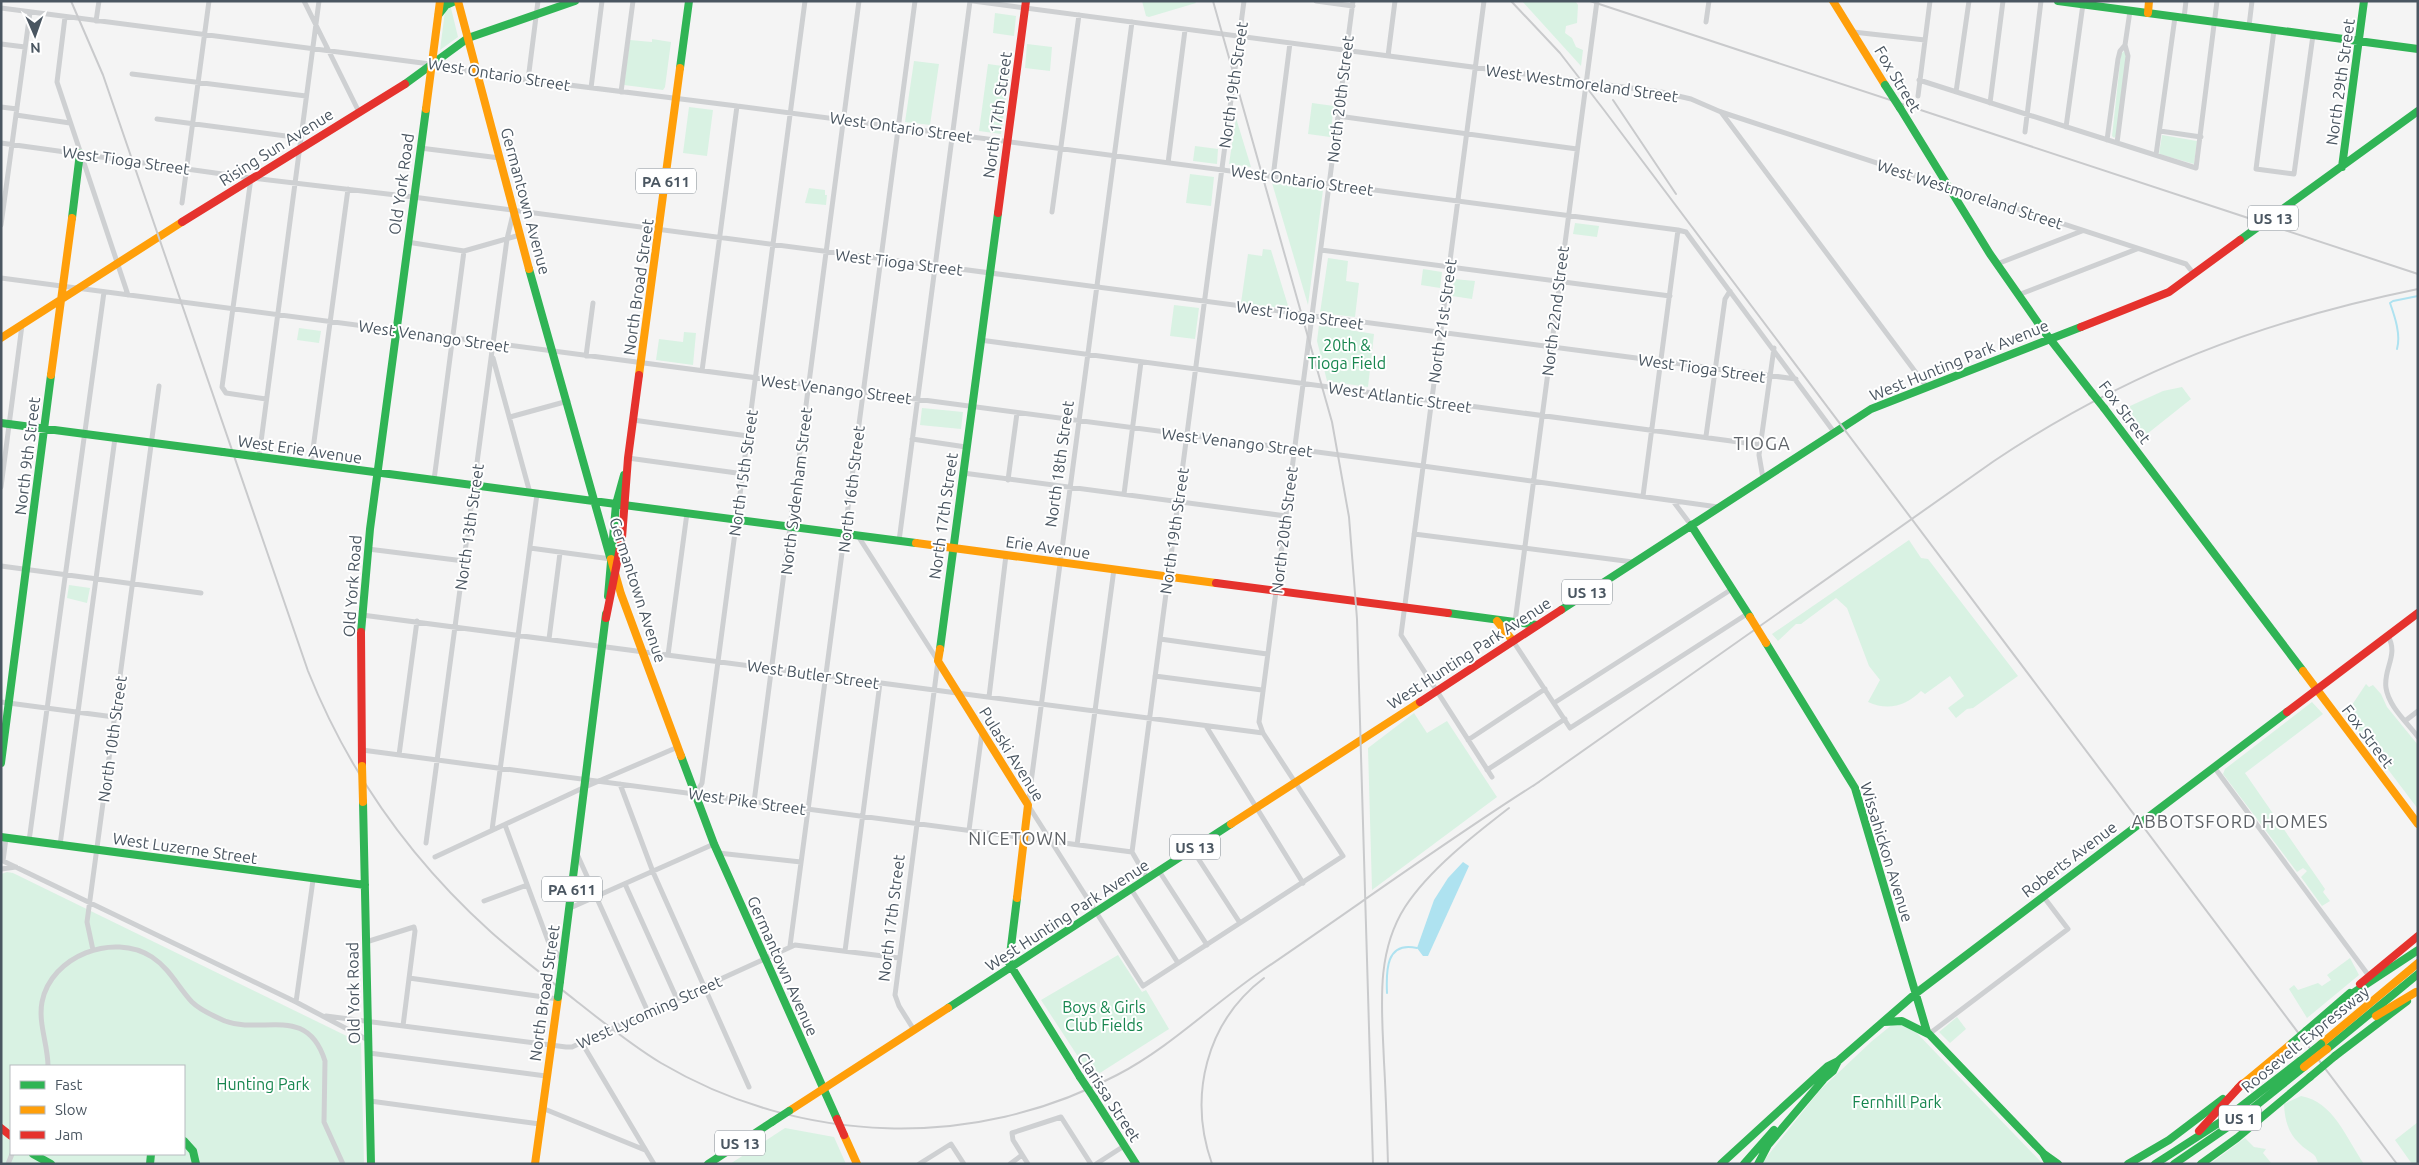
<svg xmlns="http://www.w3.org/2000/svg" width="2419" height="1165" font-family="Ubuntu,sans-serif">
<rect width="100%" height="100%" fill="#f4f4f4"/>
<path fill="#d9f2e3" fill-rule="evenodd" d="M 1142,1 L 1195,1 L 1196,3 L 1149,17 L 1146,16 Z
M 1522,1 L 1576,2 L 1578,5 L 1577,23 L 1566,26 L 1565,33 L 1572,38 L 1576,47 L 1583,50 L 1581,66 Z
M 448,8 L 451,8 L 458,37 L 440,50 L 445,11 Z
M 995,13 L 1016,16 L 1014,36 L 993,33 Z
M 652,39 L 671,42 L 665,87 L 663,90 L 624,85 L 630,40 L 652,42 Z
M 1027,44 L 1052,47 L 1050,71 L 1025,68 Z
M 2124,51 L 2127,55 L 2116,136 L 2114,138 L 2112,136 L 2121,54 Z
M 914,61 L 939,64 L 930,125 L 905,122 Z
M 988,64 L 1010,67 L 1001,134 L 979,131 Z
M 1312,103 L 1334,106 L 1330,137 L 1308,134 Z
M 689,107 L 713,110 L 707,156 L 683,153 Z
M 1236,118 L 1251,167 L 1229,164 Z
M 2162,135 L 2197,141 L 2194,164 L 2159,154 Z
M 1195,146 L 1218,149 L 1217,164 L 1193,161 Z
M 1190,174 L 1214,177 L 1211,206 L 1186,203 Z
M 1272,183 L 1323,190 L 1308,305 Z
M 809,188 L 825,190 L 825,195 L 827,195 L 826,205 L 805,203 Z
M 1575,223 L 1599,226 L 1597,237 L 1573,234 Z
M 1263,249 L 1271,250 L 1289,309 L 1241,303 L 1248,254 L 1262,256 Z
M 1328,258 L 1348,261 L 1346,281 L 1359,283 L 1355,317 L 1320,313 Z
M 1423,269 L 1442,272 L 1440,288 L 1421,285 Z
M 1454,279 L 1475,281 L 1472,299 L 1452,296 Z
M 1174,305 L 1199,308 L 1195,339 L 1170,336 Z
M 1319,325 L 1374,334 L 1368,387 L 1327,381 L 1317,341 Z
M 299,328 L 321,331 L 319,343 L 297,340 Z
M 684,332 L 696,333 L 693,365 L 656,360 L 659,339 L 683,342 Z
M 2182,387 L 2191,399 L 2142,438 L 2119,411 L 2163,391 Z
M 922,408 L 963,412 L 961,429 L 920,425 Z
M 1909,540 L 1921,558 L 1928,559 L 2018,676 L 1973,708 L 1967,709 L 1956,718 L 1948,708 L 1964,696 L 1950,676 L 1925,694 L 1921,691 C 1906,706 1888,711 1868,702 L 1880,680 L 1869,666 L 1847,608 L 1836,598 L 1801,624 L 1796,624 L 1778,641 L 1772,634 Z
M 69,585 L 90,588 L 87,603 L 67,598 Z
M 2366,684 L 2369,687 L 2373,685 L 2381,694 L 2387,707 L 2418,745 L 2418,809 L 2346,714 Z
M 2312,702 L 2323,714 L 2245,773 L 2325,889 L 2323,892 L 2330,901 L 2322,906 L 2301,877 L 2307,871 L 2303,868 L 2297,872 L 2223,774 L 2225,769 Z
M 1414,713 L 1427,733 L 1447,721 L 1497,797 L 1372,890 L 1368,748 Z
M 7,872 L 13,873 L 361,1043 L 364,1164 L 1,1164 L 1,874 ZM 11,1066 L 184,1066 L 184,1154 L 11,1154 Z
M 1118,955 L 1142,992 L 1146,990 L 1169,1029 L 1092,1078 L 1041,1000 Z
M 2350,958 L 2359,975 L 2307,1018 L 2289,989 L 2294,985 L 2298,990 L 2318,983 L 2322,986 L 2331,980 L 2327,975 Z
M 1957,1017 L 1966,1029 L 1950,1043 L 1939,1032 Z
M 1893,1024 L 1898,1024 L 1912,1028 L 2043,1164 L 1761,1164 L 1820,1090 L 1872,1041 Z
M 2301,1096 C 2334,1102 2346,1138 2364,1164 L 2319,1164 C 2316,1160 2317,1157 2313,1154 C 2293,1141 2285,1129 2284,1104 Z
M 2418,1122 L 2418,1164 L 2412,1164 L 2395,1140 Z
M 785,1128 L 834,1137 L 846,1164 L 730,1164 Z
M 2245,1138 L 2254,1147 L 2266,1149 L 2263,1153 L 2272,1164 L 2210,1164 Z"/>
<path fill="#aee2f0" d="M 1463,862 L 1469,866 L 1428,956 L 1423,956 L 1417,948 L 1434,900 L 1448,878 Z"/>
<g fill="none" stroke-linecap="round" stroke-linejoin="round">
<path stroke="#aee2f0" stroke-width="2" d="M 2397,349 C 2401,335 2395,317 2390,303 L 2393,301 L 2418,296
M 1387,993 C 1386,970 1386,941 1417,948"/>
<path stroke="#ced0d2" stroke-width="5" d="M 304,1 L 359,112
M 973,1 L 1661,92 L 1691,99 L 1721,112 L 2186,264 L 2194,274
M 1316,1 L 1353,6
M 1484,1 L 1401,635 L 1492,777
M 1,8 L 430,64 L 489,75 L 737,106 L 1678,230 L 1686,232 L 1694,243 L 1834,432
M 65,17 L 57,82 L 128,295
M 2184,18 L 2186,1
M 96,21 L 99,1
M 1132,22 L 1028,805 L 1143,986 L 1343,856 L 1263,733 L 1259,722 L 1353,1
M 1706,22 L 1709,1
M 2249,26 L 2252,1
M 2274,30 L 2256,169 L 2294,174 L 2313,35
M 1853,32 L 1925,40
M 1,44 L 25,47
M 1388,56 L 1395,1
M 132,74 L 306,96
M 528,80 L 538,1
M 1919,80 L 2196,168 L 2217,1
M 591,88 L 602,1
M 621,92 L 633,1
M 1956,92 L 1969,1
M 1918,96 L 1930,1
M 1990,103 L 2003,1
M 1,107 L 17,109
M 1721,112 L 1926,386
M 16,115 L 70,123
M 1338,116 L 1577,149
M 157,119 L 301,138
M 2066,127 L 2083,4
M 2160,131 L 2201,137
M 2025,132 L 2041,1
M 2107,140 L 2118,59 L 2120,51 L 2125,45
M 1,143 L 251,178 L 413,197 L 1796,379
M 2117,143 L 2128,56 L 2125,45 L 2130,11
M 420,148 L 500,158
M 2156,155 L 2175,17
M 1168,163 L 1185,30
M 1273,177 L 1290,43
M 251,178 L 222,387 L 226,393 L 266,399
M 182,203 L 209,1
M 1052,212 L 1079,15
M 1,225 L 30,12
M 407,242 L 464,251 L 520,235
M 1321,250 L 1670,296
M 1997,264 L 2082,231
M 1,278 L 1423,466 L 1718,507
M 2018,295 L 2137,249
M 980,340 L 1761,445
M 586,356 L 593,303
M 493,358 L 530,493
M 702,371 L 737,106
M 510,417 L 568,401
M 633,420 L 748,436
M 1706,436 L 1725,299 L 1730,291
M 912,439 L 966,447
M 259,457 L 319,1
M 628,458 L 744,474
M 311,464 L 348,189
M 963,473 L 1286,516
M 1763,478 L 1759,455 L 1774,348
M 434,480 L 464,251
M 1008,480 L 1017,413
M 1,487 L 22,325
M 1124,494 L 1141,362
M 1643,496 L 1678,230
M 1673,501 L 1691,525
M 1414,534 L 1633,562
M 858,536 L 938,661 L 895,995 L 899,1006 L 914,1030
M 899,541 L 970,1
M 530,548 L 611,559
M 368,549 L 464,561
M 1,566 L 201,593
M 362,615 L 1263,733
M 1515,622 L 1597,1
M 2388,636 C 2399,655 2383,669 2386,688 C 2389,707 2407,722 2418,737
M 549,639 L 560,553
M 1160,639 L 1267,654
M 1513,641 L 1570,728 L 1747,614
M 668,655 L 687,513
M 1155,676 L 1262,690
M 989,697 L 1006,555
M 1,702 L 114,717
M 1554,703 L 1732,589
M 2405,721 L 2418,711
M 1206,726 L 1303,883
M 1468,740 L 1545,689
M 362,750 L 1132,852
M 399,755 L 417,621
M 2214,767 L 2369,976
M 1487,770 L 1565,719
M 620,784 L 653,872 L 749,1087
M 696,794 L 702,783 L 805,1
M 754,802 L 859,1
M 505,825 L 550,946 L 563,960
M 492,830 L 537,494
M 969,830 L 982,732
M 29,841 L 104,292
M 426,843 L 507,239 L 513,214
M 60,845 L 115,438
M 1077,845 L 1114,569
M 1192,849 L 1240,923
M 718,853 L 801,862
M 577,854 L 648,1012
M 435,857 L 585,787 L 678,747
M 1,860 L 296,1002 L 368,1040
M 3,861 L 6,838
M 1,869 L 16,867
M 1159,871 L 1207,945
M 1147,878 L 1132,852 L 1244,1
M 625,884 L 677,999
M 1131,889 L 1178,963
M 484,901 L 527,885
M 570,908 L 714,844
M 366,942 L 414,927 L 415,931 L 403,1026
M 790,946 L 915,1
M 93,950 L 87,922 L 159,386
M 845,951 L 880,683
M 409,978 L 558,999
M 296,1002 L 313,880
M 326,1016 L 566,1047 L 572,1047 L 600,1034
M 624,1023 L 795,945 L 899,958
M 1929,1034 L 2068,929 L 2043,896
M 582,1043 L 654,1164
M 369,1053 L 546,1076
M 48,1066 C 48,1045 38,1023 42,1002 C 51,956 113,932 152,957 C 170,969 178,987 192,1002 C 201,1011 214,1016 225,1021 C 263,1035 307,1004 325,1061 L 324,1122 L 343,1164
M 370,1101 L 540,1124
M 542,1108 L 645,1150
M 8,1164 L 12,1154
M 919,1164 L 951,1144 L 964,1164
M 1010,1164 L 1022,1155
M 1028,1164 L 1013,1140 L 1012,1133 L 1061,1117 L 1091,1164
M 1096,1164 L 1124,1146"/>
<path stroke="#30b455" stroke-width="8" d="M 2058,1 L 2418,49
M 439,14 L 446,5 L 455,1
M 680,68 L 689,1
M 405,84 L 468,38 L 575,1
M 1900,108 L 1990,254 L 2043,330 L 2092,393
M 2342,167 L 2364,1
M 72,218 L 80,153
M 2240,240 L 2418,111
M 529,269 L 610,557
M 2104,408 L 2303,671
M 1,423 L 223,452
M 238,454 L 616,504
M 616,504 L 916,543
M 1691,525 L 1750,617
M 608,596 L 616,504 L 624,475
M 1561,610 L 1871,409 L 2081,327
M 1448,613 L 1537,625
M 361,632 L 370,529 L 426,109
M 1766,643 L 1855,788 L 1927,1032 L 2043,1153 L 2049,1164
M 940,649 L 998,213
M 681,756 L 714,844 L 837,1119
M 1,763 L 51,375
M 363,802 L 371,1164
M 1,837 L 365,885
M 1017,898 L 1009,963 L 1080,1077
M 560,981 L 606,614
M 2347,997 L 2418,950
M 948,1008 L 1231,824
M 1884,1022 L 1902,1021 L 1928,1034
M 2306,1031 L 2350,993
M 2327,1049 L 2418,974
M 2335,1056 L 2407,1001
M 1820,1082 L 1833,1071 L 1838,1061 L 1915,994 L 2287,712
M 1094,1098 L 1136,1164
M 184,1141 L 193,1151 L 196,1164
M 33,1154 L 51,1164
M 2044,1154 L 2058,1164
M 150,1164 L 151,1154
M 708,1164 L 772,1122
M 1721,1164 L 1828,1066 L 1838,1061
M 1744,1164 L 1774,1130
M 1758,1164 L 1768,1145 L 1823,1080
M 2128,1164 L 2169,1140 L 2223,1099
M 2155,1164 L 2225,1119 L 2300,1061
M 2174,1164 L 2238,1120 L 2304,1067
M 2201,1164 L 2237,1138 L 2310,1077"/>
<path stroke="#ff9f0a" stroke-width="8" d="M 458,1 L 529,269
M 1833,1 L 1885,85
M 2148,13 L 2149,1
M 426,109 L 440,1
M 1,338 L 182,222
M 51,375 L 72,218
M 639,375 L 680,68
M 916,543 L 1216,583
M 611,559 L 621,594 L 681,756
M 1497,621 L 1513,641
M 940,649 L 938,661 L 1028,805 L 1017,898
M 2303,671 L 2418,824
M 1231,824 L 1420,702
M 2376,1016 L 2416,992
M 2321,1044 L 2418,963
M 2238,1088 L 2292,1043
M 789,1111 L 948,1008
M 844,1135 L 857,1164
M 535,1164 L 558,997"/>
<path stroke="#e5322d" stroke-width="8" d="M 998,213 L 1026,1
M 182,222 L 405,84
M 2081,327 L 2169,292 L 2240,240
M 1216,583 L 1448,613
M 606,618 L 622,538 L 628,458 L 639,375
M 361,632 L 362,766
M 1420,702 L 1561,610
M 2287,712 L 2418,613
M 2360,984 L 2418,936
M 1,1128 L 11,1136
M 2199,1131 L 2242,1084"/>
<path stroke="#c9cacc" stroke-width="2" d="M 71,1 L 103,75 L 308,671 C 348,771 411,860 491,932 C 518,956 547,978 575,1000 C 603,1022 631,1045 661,1063 C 800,1145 974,1151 1117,1075 C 1169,1048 1211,1006 1260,972 C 1353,909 1444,842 1539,782
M 1213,1 L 1332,422 L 1349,517 L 1357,619 L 1373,1164
M 1511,1 L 1560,53 L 1604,110 L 2397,1164
M 1590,1 L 2418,274
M 1613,100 L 1676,194
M 1533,786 L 1994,461 C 2127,372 2261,321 2418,289
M 1212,1164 C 1188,1096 1206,1022 1264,978
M 1388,1164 C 1387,1130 1386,1096 1384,1062 C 1382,1009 1375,954 1405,907 C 1429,870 1474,835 1509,808"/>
<path stroke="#ced0d2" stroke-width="5" d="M 600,1034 L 624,1023"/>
<path stroke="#30b455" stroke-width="8" d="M 1885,85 L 1900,108
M 2092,393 L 2104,408
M 223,452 L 238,454
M 558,997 L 560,981
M 2292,1043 L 2306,1031
M 2300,1061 L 2321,1044
M 1080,1077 L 1094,1098
M 2310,1077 L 2335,1056
M 772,1122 L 789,1111"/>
<path stroke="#ff9f0a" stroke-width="8" d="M 1750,617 L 1766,643
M 362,766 L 363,802
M 2304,1067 L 2327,1049"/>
<path stroke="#e5322d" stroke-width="8" d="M 837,1119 L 844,1135"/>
</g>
<g text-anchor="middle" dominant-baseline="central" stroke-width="4" stroke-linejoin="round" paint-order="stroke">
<g fill="#fff" stroke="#808990" stroke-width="1">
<rect x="636" y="168.5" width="60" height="25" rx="4"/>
<rect x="2248" y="205.5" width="50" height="25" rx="4"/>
<rect x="1562" y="579.5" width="50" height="25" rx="4"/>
<rect x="1170" y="834.5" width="50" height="25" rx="4"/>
<rect x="542" y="876.5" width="60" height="25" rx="4"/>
<rect x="2219" y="1105.5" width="42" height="25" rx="4"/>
<rect x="715" y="1130.5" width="50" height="25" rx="4"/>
</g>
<g font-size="15" font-weight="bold" fill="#4a5661">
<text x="666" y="181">PA 611</text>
<text x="2273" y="218">US 13</text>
<text x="1587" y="592">US 13</text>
<text x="1195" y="847">US 13</text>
<text x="572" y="889">PA 611</text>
<text x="2240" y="1118">US 1</text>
<text x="740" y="1143">US 13</text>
</g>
<g font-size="16" fill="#4a5661" stroke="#fff">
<text transform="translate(499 74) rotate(9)">West Ontario Street</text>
<text transform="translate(1898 79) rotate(59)">Fox Street</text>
<text transform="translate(2340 82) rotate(-82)">North 29th Street</text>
<text transform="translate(1582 83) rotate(8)">West Westmoreland Street</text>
<text transform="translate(1233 85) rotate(-82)">North 19th Street</text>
<text transform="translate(1340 99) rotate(-83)">North 20th Street</text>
<text transform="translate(997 115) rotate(-82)">North 17th Street</text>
<text transform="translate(901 127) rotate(8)">West Ontario Street</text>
<text transform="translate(276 147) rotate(-32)">Rising Sun Avenue</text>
<text transform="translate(126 160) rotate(8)">West Tioga Street</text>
<text transform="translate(1302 180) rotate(8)">West Ontario Street</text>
<text transform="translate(401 184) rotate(-82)">Old York Road</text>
<text transform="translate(1970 194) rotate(18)">West Westmoreland Street</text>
<text transform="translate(526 201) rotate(75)">Germantown Avenue</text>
<text transform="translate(899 262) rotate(7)">West Tioga Street</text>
<text transform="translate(638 287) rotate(-82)">North Broad Street</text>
<text transform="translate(1555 311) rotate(-83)">North 22nd Street</text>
<text transform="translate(1300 315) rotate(8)">West Tioga Street</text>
<text transform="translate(1442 321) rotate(-82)">North 21st Street</text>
<text transform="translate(434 336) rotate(8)">West Venango Street</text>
<text transform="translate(1959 360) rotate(-22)">West Hunting Park Avenue</text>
<text transform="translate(1702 368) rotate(8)">West Tioga Street</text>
<text transform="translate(836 389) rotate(7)">West Venango Street</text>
<text transform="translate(1400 397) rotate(8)">West Atlantic Street</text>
<text transform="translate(2125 412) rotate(53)">Fox Street</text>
<text transform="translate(1237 442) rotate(7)">West Venango Street</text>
<text transform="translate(300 449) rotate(8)">West Erie Avenue</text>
<text transform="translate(27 456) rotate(-83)">North 9th Street</text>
<text transform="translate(1059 464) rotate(-82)">North 18th Street</text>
<text transform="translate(743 473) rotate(-82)">North 15th Street</text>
<text transform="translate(851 489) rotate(-83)">North 16th Street</text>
<text transform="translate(796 491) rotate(-83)">North Sydenham Street</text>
<text transform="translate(943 516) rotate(-82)">North 17th Street</text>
<text transform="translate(469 527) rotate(-82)">North 13th Street</text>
<text transform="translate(1284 530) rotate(-83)">North 20th Street</text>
<text transform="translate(1174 531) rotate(-82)">North 19th Street</text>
<text transform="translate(1048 547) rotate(8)">Erie Avenue</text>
<text transform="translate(352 586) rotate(-86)">Old York Road</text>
<text transform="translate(638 590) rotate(72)">Germantown Avenue</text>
<text transform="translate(1469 653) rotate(-33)">West Hunting Park Avenue</text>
<text transform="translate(813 674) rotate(8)">West Butler Street</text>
<text transform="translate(2368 736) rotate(53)">Fox Street</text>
<text transform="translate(112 739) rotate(-82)">North 10th Street</text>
<text transform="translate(1012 754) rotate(58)">Pulaski Avenue</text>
<text transform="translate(747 801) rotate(8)">West Pike Street</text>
<text transform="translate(185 848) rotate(8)">West Luzerne Street</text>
<text transform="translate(1887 852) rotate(73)">Wissahickon Avenue</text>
<text transform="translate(2069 859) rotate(-37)">Roberts Avenue</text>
<text transform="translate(1067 915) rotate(-33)">West Hunting Park Avenue</text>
<text transform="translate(891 918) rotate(-83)">North 17th Street</text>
<text transform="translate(783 966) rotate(66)">Germantown Avenue</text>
<text transform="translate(353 993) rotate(-91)">Old York Road</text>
<text transform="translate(544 993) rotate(-82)">North Broad Street</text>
<text transform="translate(649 1012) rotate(-24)">West Lycoming Street</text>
<text transform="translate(2305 1039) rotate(-39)">Roosevelt Expressway</text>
<text transform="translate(1109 1097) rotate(57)">Clarissa Street</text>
</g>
<g font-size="16" fill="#17864f" stroke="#fff">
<text x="1347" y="345">20th &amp;<tspan x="1347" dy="18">Tioga Field</tspan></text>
<text x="1104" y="1007">Boys &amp; Girls<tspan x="1104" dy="18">Club Fields</tspan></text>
<text x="263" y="1084">Hunting Park</text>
<text x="1897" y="1102">Fernhill Park</text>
</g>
<g font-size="18" letter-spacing="1" fill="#5f6368" stroke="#fff">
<text x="1762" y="443">TIOGA</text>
<text x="2230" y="821">ABBOTSFORD HOMES</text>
<text x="1018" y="838">NICETOWN</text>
</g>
</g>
<rect width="2419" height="1165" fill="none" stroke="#4a5661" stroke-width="5"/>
<rect x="10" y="1065" width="175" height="90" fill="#ffffff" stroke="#b7bbc0"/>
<rect x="20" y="1081" width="25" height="8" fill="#30b455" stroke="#b7bbc0"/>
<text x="55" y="1090" font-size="15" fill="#4a5661">Fast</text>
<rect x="20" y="1106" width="25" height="8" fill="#ff9f0a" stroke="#b7bbc0"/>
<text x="55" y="1115" font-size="15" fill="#4a5661">Slow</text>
<rect x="20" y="1131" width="25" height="8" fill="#e5322d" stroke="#b7bbc0"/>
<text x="55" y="1140" font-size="15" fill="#4a5661">Jam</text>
<g transform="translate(35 35) rotate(178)" stroke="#ffffff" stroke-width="4" paint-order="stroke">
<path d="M0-4L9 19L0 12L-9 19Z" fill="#4a5661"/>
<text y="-8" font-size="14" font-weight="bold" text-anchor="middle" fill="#4a5661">N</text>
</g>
</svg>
